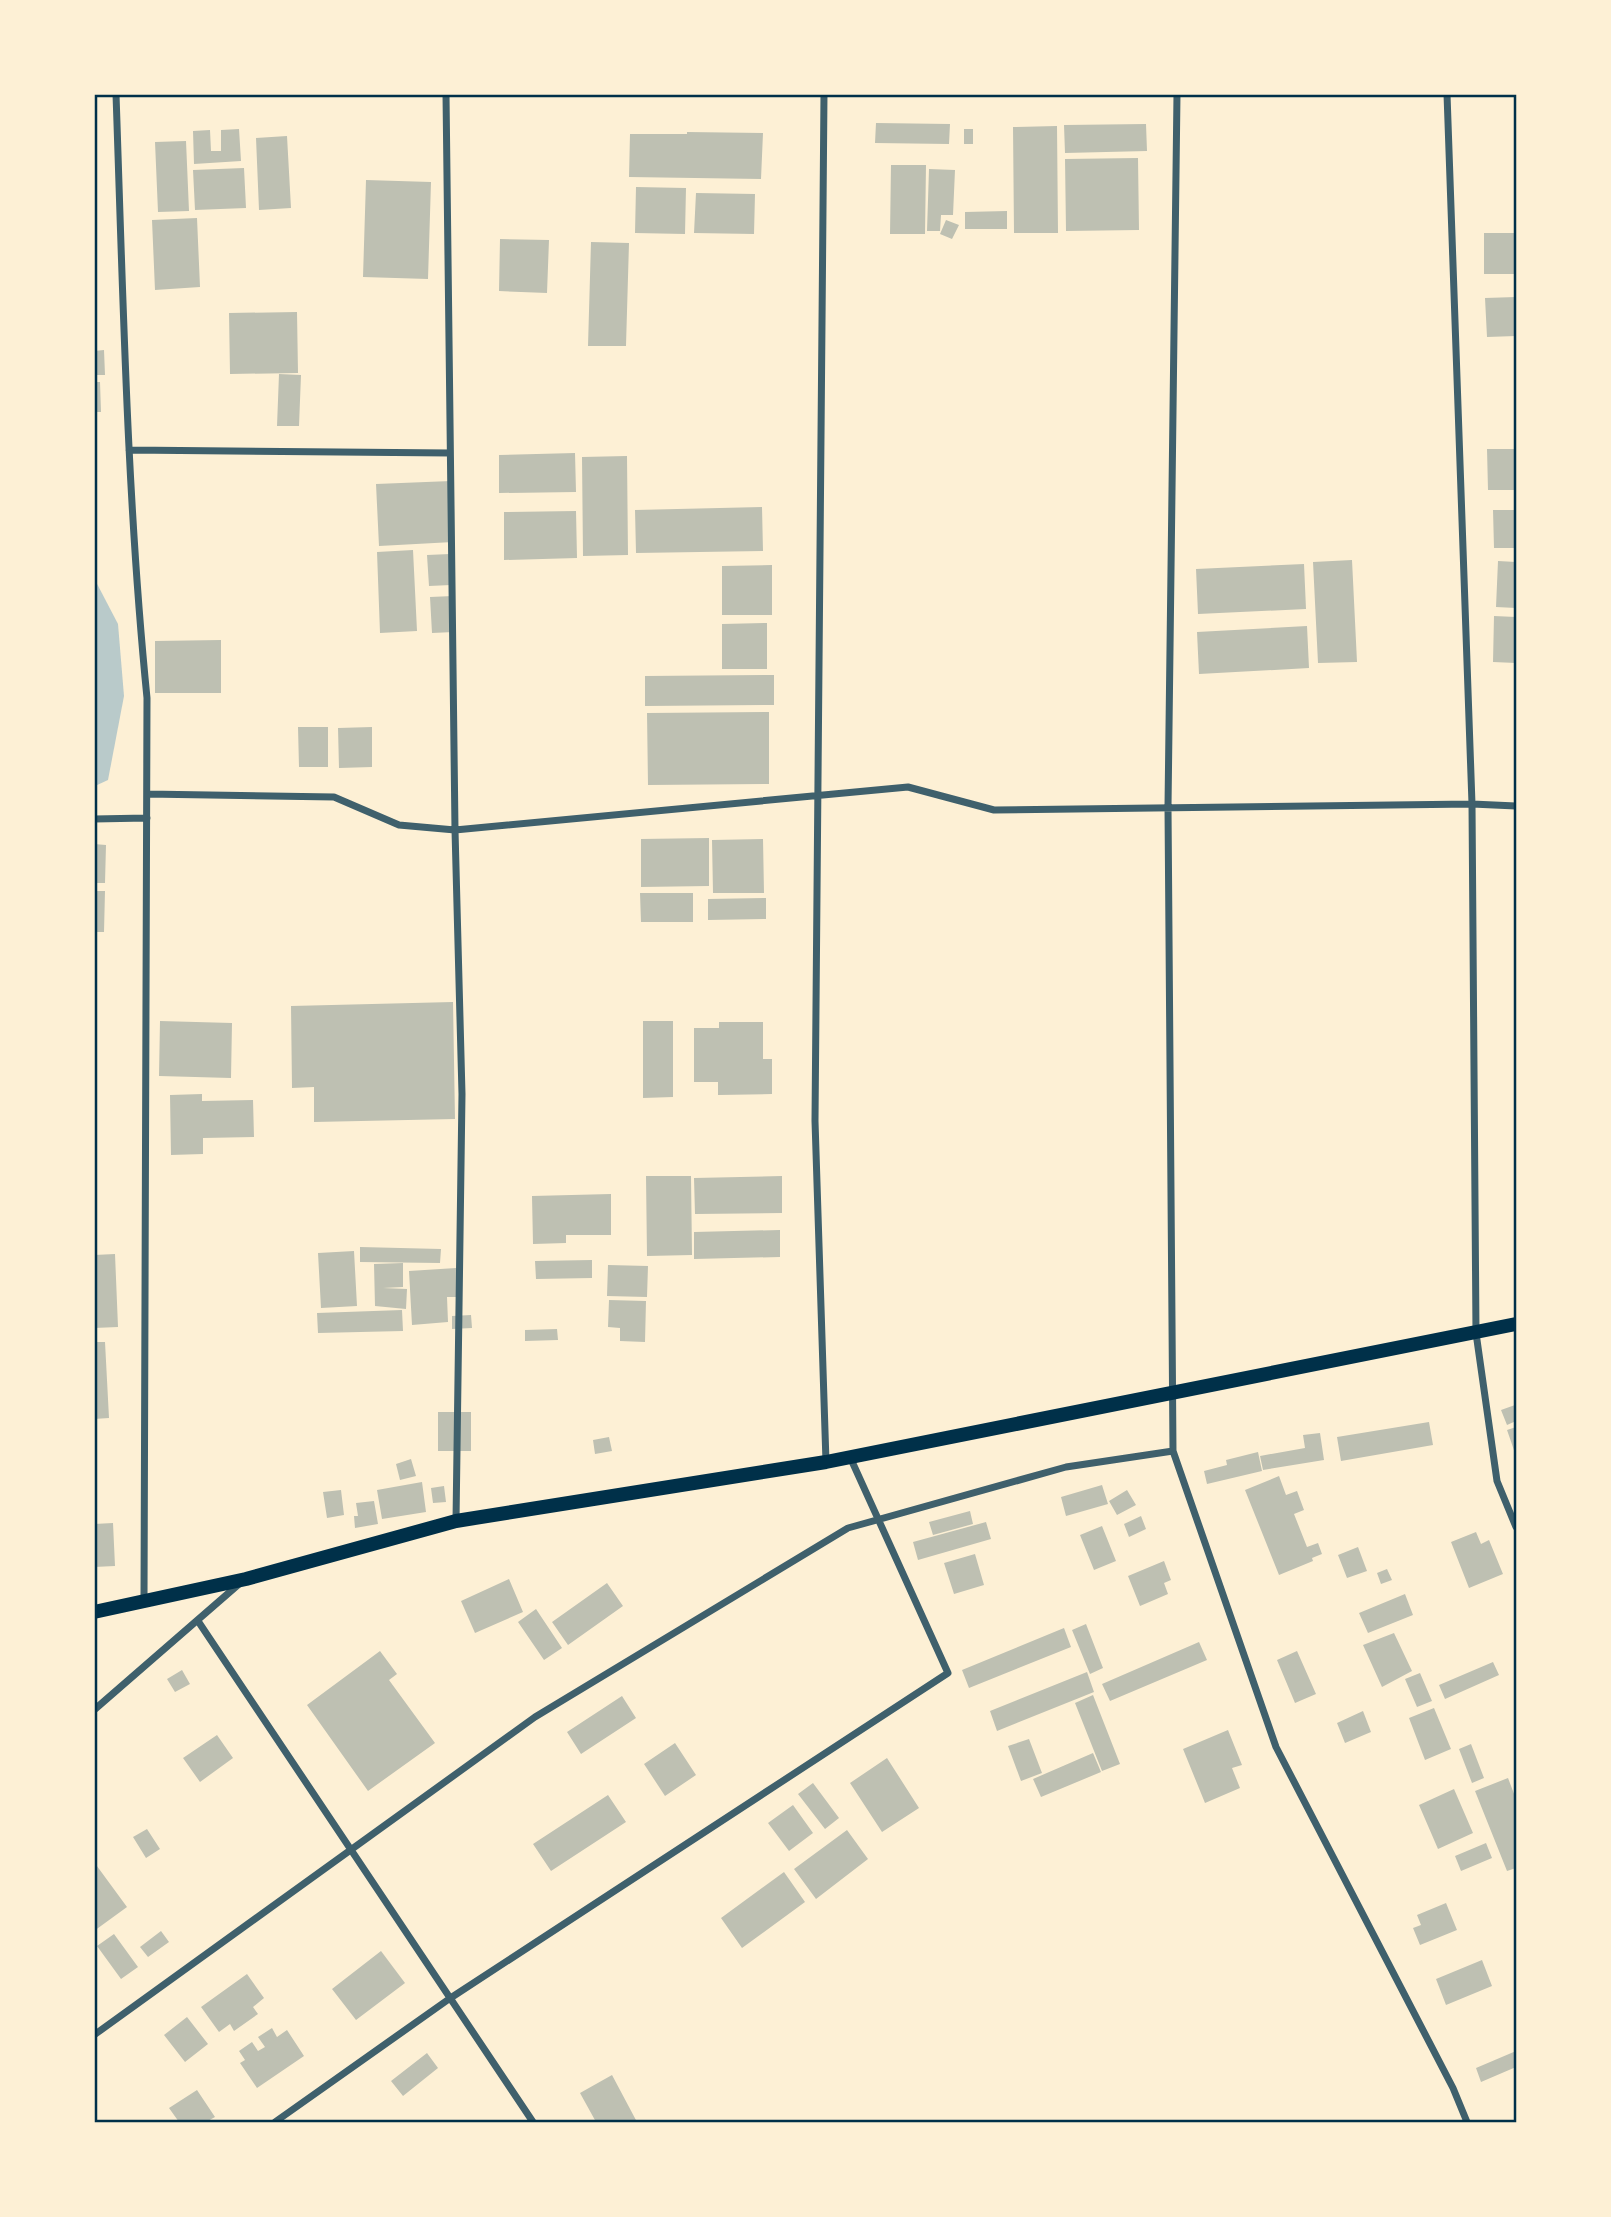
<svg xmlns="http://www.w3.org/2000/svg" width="1611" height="2217" font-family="Ubuntu,sans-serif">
<rect width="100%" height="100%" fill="#fdf0d5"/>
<path fill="#b9caca" d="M 94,578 L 118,624 L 124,696 L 108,780 L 95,786 Z"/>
<path fill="#bec0b2" d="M 876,123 L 950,124 L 949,144 L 875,143 Z
M 1146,124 L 1147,151 L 1065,153 L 1064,125 Z
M 1057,126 L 1058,233 L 1014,233 L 1013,127 Z
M 239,129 L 241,161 L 194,164 L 193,131 L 210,130 L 211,151 L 221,151 L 221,130 Z
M 964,129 L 973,129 L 973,144 L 964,144 Z
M 687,132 L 763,133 L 761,179 L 629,177 L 630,134 L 687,134 Z
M 287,136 L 291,208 L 259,210 L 256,138 Z
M 186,141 L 189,211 L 158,212 L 155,142 Z
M 1138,158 L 1139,230 L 1066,231 L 1065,159 Z
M 891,165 L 926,165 L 925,234 L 890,234 Z
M 244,168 L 246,208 L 195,210 L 193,170 Z
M 929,169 L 955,170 L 953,215 L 941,215 L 940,231 L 927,231 Z
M 366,180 L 431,182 L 428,279 L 363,277 Z
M 636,187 L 686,188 L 685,234 L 635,233 Z
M 696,193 L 755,194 L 754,234 L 694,233 Z
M 1007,211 L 1007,229 L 965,229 L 965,212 Z
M 197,218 L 200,287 L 155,290 L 152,220 Z
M 946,220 L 959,225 L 952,239 L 940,234 Z
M 1484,233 L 1516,233 L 1516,274 L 1484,274 Z
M 500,239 L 549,240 L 547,293 L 499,291 Z
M 591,242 L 629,243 L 626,346 L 588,346 Z
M 1516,297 L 1516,336 L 1487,337 L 1485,298 Z
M 297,312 L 298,373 L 230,374 L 229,313 Z
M 104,350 L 105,375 L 94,375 L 94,351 Z
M 279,374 L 301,375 L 299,426 L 277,426 Z
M 94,382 L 100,382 L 101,412 L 94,412 Z
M 1487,449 L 1516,449 L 1516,490 L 1488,490 Z
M 575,453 L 576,492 L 499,493 L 499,455 Z
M 627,456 L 628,555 L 583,556 L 582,457 Z
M 451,481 L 453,542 L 379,546 L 376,484 Z
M 762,507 L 763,551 L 636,553 L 635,510 Z
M 1493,510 L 1516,510 L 1516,548 L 1494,548 Z
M 576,511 L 577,558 L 504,560 L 504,512 Z
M 413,550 L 417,631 L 380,633 L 377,552 Z
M 450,554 L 451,585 L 429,586 L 427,555 Z
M 1352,560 L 1357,662 L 1318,663 L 1313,562 Z
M 1498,561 L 1516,562 L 1516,608 L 1496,607 Z
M 1304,564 L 1306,609 L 1198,614 L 1196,569 Z
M 772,565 L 772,615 L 722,615 L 722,566 Z
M 453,596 L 454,632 L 432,633 L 430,597 Z
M 1494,616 L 1516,617 L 1516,663 L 1493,662 Z
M 767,623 L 767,669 L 722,669 L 722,624 Z
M 1307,626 L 1309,668 L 1199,674 L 1197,632 Z
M 221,640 L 221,693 L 155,693 L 155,641 Z
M 774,675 L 774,705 L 645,706 L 645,676 Z
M 769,712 L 769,784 L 648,785 L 647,713 Z
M 298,727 L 328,727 L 328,767 L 299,767 Z
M 372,727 L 372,767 L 339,768 L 338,728 Z
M 709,838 L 709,886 L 641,887 L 641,839 Z
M 763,839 L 764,893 L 713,893 L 712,840 Z
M 94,844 L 106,845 L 105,883 L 94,883 Z
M 94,891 L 105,891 L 104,932 L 94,932 Z
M 640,893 L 693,893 L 693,922 L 641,922 Z
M 766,898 L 766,919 L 708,920 L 708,899 Z
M 453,1002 L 455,1119 L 314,1122 L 314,1087 L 292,1088 L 291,1006 Z
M 160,1021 L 232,1023 L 231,1078 L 159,1076 Z
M 643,1021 L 673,1021 L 673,1097 L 643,1098 Z
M 719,1022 L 763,1022 L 763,1059 L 772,1059 L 772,1094 L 718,1095 L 718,1082 L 694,1082 L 694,1028 L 719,1028 Z
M 202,1094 L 202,1101 L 253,1100 L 254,1137 L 203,1138 L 203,1154 L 171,1155 L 170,1095 Z
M 646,1176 L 691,1176 L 692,1255 L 647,1256 Z
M 782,1176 L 782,1213 L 695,1214 L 694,1178 Z
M 611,1194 L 611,1235 L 566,1235 L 566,1243 L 533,1244 L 532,1196 Z
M 780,1230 L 780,1257 L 694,1259 L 694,1232 Z
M 360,1247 L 441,1249 L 440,1263 L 360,1262 Z
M 354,1251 L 357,1306 L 321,1308 L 318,1253 Z
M 115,1254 L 118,1327 L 94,1328 L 94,1255 Z
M 592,1260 L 592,1278 L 536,1279 L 535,1261 Z
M 403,1263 L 403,1287 L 383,1288 L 407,1289 L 406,1309 L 375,1306 L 374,1264 Z
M 608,1265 L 648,1266 L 647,1297 L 607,1296 Z
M 456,1268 L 458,1297 L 447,1297 L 448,1322 L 412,1325 L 409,1271 Z
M 609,1300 L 646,1301 L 645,1342 L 620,1341 L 620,1328 L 608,1327 Z
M 402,1310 L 403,1331 L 318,1333 L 317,1313 Z
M 471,1315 L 472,1328 L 452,1329 L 452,1316 Z
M 557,1329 L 558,1340 L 525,1341 L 525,1330 Z
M 94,1342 L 105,1342 L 109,1418 L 94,1419 Z
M 1515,1405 L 1516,1421 L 1507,1425 L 1501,1410 Z
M 438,1412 L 471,1412 L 471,1451 L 438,1451 Z
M 1429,1422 L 1433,1445 L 1341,1461 L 1337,1437 Z
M 1516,1427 L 1516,1456 L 1507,1430 Z
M 1320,1433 L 1324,1460 L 1263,1470 L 1260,1456 L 1305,1448 L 1303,1435 Z
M 609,1437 L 612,1451 L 595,1454 L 593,1440 Z
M 1258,1452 L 1262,1471 L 1207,1484 L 1204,1471 L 1227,1465 L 1226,1460 Z
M 411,1459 L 416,1476 L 400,1480 L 396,1464 Z
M 1279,1476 L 1286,1495 L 1297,1491 L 1304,1510 L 1294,1514 L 1307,1547 L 1318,1543 L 1322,1554 L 1312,1558 L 1313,1561 L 1279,1575 L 1245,1490 Z
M 422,1482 L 426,1512 L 382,1519 L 377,1490 Z
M 1102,1485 L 1108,1504 L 1066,1516 L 1061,1497 Z
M 444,1486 L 446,1502 L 433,1503 L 431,1488 Z
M 341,1490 L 344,1515 L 327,1518 L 323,1492 Z
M 1127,1490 L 1136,1505 L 1117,1515 L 1109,1501 Z
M 374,1501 L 378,1524 L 355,1528 L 354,1516 L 358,1516 L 356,1503 Z
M 970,1511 L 973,1524 L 933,1535 L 929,1522 Z
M 1141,1516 L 1146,1529 L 1129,1537 L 1124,1524 Z
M 986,1522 L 991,1539 L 918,1560 L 913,1542 Z
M 113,1523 L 115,1566 L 94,1567 L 94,1524 Z
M 1102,1526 L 1116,1561 L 1094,1570 L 1080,1535 Z
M 1476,1532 L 1481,1544 L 1489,1540 L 1503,1574 L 1469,1588 L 1451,1542 Z
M 1358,1547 L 1367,1571 L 1347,1578 L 1338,1555 Z
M 975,1554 L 984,1585 L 954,1594 L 944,1563 Z
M 1164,1561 L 1171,1580 L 1164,1583 L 1168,1594 L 1140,1606 L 1128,1576 Z
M 1387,1569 L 1392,1580 L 1381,1584 L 1377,1573 Z
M 509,1579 L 523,1612 L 475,1633 L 461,1601 Z
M 607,1583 L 623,1606 L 568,1645 L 552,1622 Z
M 1405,1594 L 1413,1615 L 1368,1633 L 1359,1613 Z
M 536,1609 L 562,1648 L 544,1660 L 518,1622 Z
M 1086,1624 L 1103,1668 L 1090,1674 L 1072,1630 Z
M 1064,1628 L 1071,1647 L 969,1688 L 962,1670 Z
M 1394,1633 L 1412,1671 L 1382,1687 L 1363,1645 Z
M 1199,1642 L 1207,1660 L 1110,1701 L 1102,1684 Z
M 380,1651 L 397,1674 L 389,1680 L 435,1743 L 368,1791 L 307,1705 Z
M 1297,1651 L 1316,1694 L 1295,1703 L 1277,1660 Z
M 1493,1662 L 1499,1675 L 1445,1699 L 1439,1685 Z
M 182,1670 L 190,1684 L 175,1692 L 167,1679 Z
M 1087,1672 L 1094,1692 L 997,1731 L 990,1711 Z
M 1420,1673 L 1432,1701 L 1417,1707 L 1405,1679 Z
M 1093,1695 L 1120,1764 L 1102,1771 L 1075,1703 Z
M 622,1696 L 636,1718 L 581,1754 L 567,1732 Z
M 1434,1708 L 1451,1749 L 1425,1760 L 1409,1718 Z
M 1363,1711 L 1371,1732 L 1345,1743 L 1337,1723 Z
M 1228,1730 L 1242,1765 L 1232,1768 L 1240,1788 L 1205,1803 L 1183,1749 Z
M 217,1735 L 233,1758 L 200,1782 L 183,1758 Z
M 1029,1739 L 1042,1773 L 1021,1781 L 1008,1746 Z
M 675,1743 L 696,1775 L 665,1796 L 644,1764 Z
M 1471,1744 L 1484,1778 L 1472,1783 L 1459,1749 Z
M 1093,1753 L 1101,1772 L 1041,1797 L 1033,1779 Z
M 887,1758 L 919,1808 L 882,1832 L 850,1783 Z
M 1508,1778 L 1516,1799 L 1516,1868 L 1507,1871 L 1475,1791 Z
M 813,1783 L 839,1818 L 825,1829 L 798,1794 Z
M 1454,1789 L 1473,1833 L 1438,1849 L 1419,1805 Z
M 608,1795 L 626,1822 L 551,1871 L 533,1844 Z
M 793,1805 L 813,1833 L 789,1851 L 768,1823 Z
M 147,1829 L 160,1849 L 146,1858 L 133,1837 Z
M 847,1830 L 868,1859 L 816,1899 L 794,1869 Z
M 1486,1843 L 1492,1858 L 1461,1871 L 1455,1856 Z
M 94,1862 L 127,1907 L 94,1931 Z
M 784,1872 L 805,1902 L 742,1948 L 721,1918 Z
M 1446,1903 L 1457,1930 L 1420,1945 L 1413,1928 L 1421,1925 L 1417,1915 Z
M 161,1931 L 169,1942 L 148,1957 L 140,1947 Z
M 114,1934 L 138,1967 L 121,1979 L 97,1946 Z
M 381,1951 L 405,1983 L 356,2020 L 332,1989 Z
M 1482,1960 L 1492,1986 L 1446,2005 L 1436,1979 Z
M 247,1974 L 264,1998 L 253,2007 L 258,2014 L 234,2031 L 230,2024 L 219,2032 L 201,2007 Z
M 187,2017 L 208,2044 L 185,2062 L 164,2035 Z
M 272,2028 L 277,2037 L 287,2030 L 304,2056 L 257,2088 L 240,2063 L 245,2060 L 239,2051 L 252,2042 L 258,2051 L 265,2047 L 258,2037 Z
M 1516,2051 L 1516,2067 L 1481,2082 L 1476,2068 Z
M 427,2053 L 438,2068 L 403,2096 L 391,2081 Z
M 612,2075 L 637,2122 L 596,2122 L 580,2093 Z
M 197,2090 L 215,2117 L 206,2122 L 179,2122 L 169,2108 Z"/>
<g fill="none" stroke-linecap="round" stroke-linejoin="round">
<path stroke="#3f606c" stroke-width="7" d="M 116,94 C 123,296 127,497 147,698 L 144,1601
M 446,94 L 455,830 L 462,1094 L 456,1521
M 824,94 L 815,1121 L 826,1462
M 1177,94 L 1168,807 L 1173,1451 L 1276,1747 L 1453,2088 L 1467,2122
M 1447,94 L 1472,804 L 1476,1333 L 1497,1481 L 1516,1527
M 129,450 L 450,453
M 147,794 L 334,797 L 399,825 L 455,830 L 908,787 L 994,810 L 1472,804 L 1516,806
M 94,819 L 147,818
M 198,1621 L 533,2122
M 94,1710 L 239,1584
M 94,2035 L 535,1717 L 848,1528 L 1066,1467 L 1173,1451
M 275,2122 L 449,1999 L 948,1673 L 850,1457"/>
<path stroke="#003049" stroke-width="14" d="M 94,1612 L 246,1579 L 456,1521 L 826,1462 L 1516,1324"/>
</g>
<rect width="1611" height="2217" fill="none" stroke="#fdf0d5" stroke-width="192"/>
<rect x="96" y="96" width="1419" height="2025" fill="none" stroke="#003049" stroke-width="2.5"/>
</svg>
